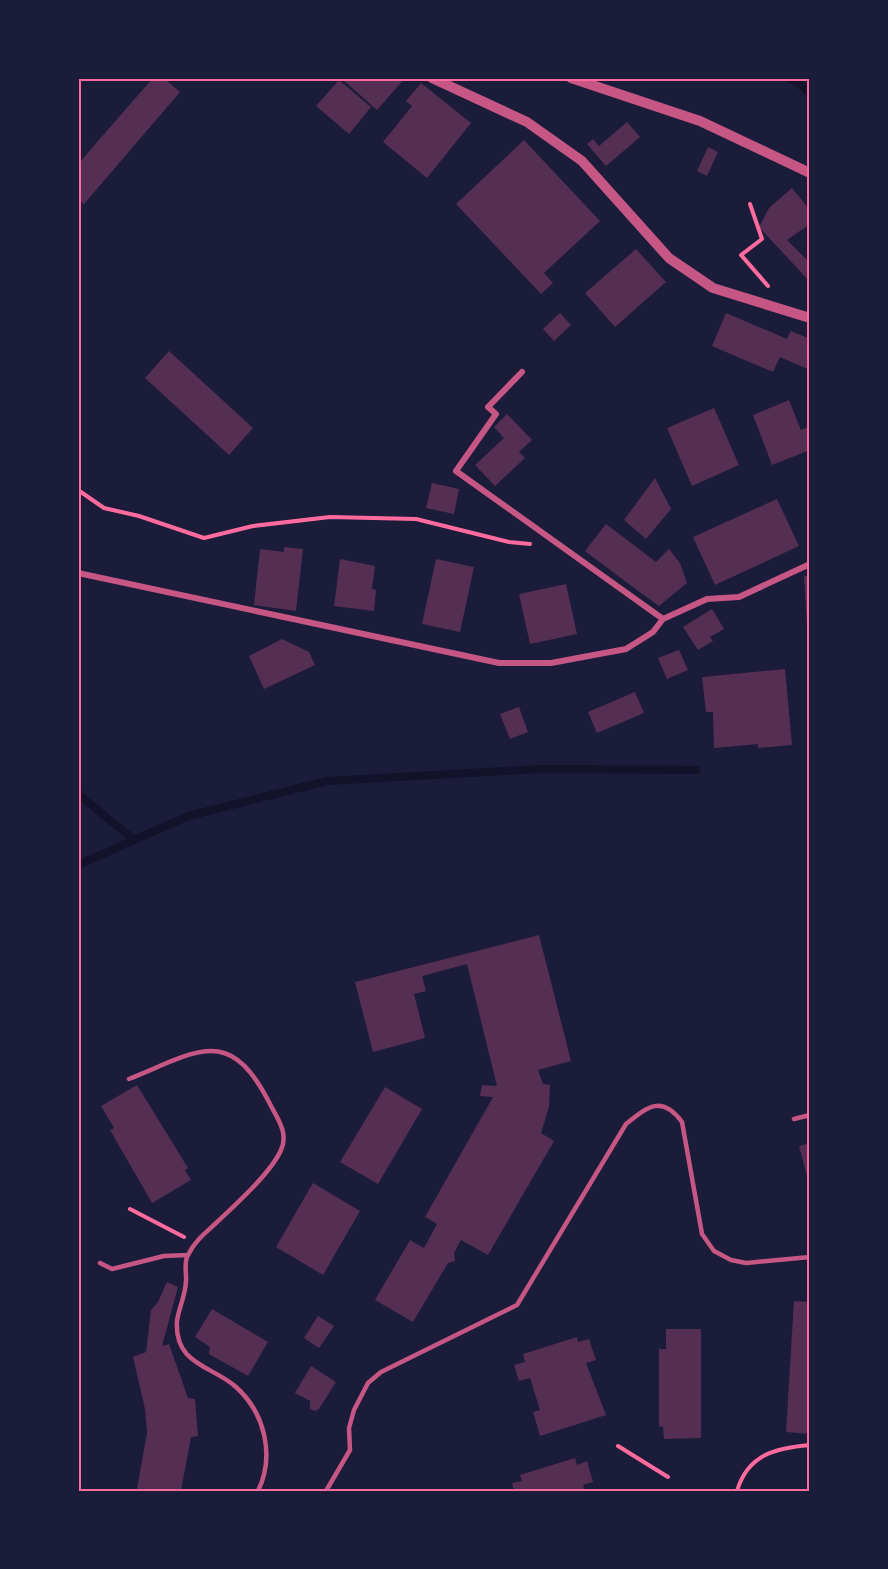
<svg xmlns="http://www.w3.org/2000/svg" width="888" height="1569" font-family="Raleway,sans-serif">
<rect width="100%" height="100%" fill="#1b1b3a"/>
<path fill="#12122b" d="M 781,78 L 810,78 L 810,98 L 794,85 Z"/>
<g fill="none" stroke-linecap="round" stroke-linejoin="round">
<path stroke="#12122b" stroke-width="8" d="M 78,794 L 133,839
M 78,865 L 188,816 L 327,781 L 541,769 L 696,770"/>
</g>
<path fill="#542f53" d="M 153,78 L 164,78 L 180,92 L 84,204 L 78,199 L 80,178 L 78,164 Z
M 341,78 L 405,78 L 377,110 Z
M 339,80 L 371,107 L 349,134 L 316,106 Z
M 421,83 L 471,123 L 427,178 L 383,142 L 412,106 L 406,101 Z
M 627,122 L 640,137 L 606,166 L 587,144 L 593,139 L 599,146 Z
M 524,140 L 600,221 L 544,273 L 553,283 L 541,294 L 456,204 Z
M 708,147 L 718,152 L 707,176 L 697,171 Z
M 792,188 L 810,210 L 810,224 L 787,240 L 810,263 L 810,282 L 759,227 L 769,208 Z
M 636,249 L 666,282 L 615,327 L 585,293 Z
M 560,313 L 571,325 L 554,341 L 543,329 Z
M 726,313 L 787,339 L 791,331 L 810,339 L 810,370 L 780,357 L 773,372 L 712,346 Z
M 169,351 L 253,428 L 229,455 L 145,378 Z
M 789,400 L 801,430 L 810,426 L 810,450 L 772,465 L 753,415 Z
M 714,408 L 739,465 L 692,486 L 667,428 Z
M 507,414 L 532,440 L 519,452 L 525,458 L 495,486 L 475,465 L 504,438 L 494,427 Z
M 655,478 L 671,509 L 646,539 L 624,520 Z
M 432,483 L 459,489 L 454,514 L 426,508 Z
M 777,499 L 799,546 L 715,585 L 693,537 Z
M 606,524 L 656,562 L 669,549 L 680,563 L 687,583 L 659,606 L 626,582 L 585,551 Z
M 284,547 L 303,549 L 296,611 L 254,605 L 260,549 L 284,552 Z
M 340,559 L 375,566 L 372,589 L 376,590 L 374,611 L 334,606 Z
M 436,559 L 474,567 L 460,632 L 422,624 Z
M 804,576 L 810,576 L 810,625 L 807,625 Z
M 566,584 L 577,634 L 530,644 L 519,594 Z
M 712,609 L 724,629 L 710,637 L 713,641 L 698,650 L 683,627 Z
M 282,639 L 309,652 L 315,665 L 264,689 L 249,656 Z
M 679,650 L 688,670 L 667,679 L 658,658 Z
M 785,669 L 792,745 L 758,748 L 758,744 L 714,748 L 713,712 L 706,712 L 702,677 Z
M 635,692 L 644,713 L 597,733 L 588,712 Z
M 519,707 L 528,732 L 510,739 L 500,714 Z
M 539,935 L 571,1061 L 538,1070 L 543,1084 L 550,1085 L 549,1107 L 541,1133 L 554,1141 L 488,1255 L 461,1240 L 454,1253 L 455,1261 L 448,1263 L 413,1322 L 375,1300 L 410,1240 L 424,1248 L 437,1224 L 425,1217 L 493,1097 L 480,1096 L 482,1085 L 497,1086 L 467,964 L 422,976 L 426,991 L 414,994 L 425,1038 L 373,1052 L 355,982 Z
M 137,1085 L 188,1168 L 185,1170 L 191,1180 L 152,1203 L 110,1130 L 114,1128 L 101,1106 Z
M 385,1087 L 422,1109 L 378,1184 L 340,1162 Z
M 810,1143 L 810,1183 L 809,1183 L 799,1146 Z
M 313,1183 L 360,1211 L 323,1275 L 276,1247 Z
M 167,1282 L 178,1287 L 162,1346 L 169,1344 L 188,1398 L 195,1399 L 198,1436 L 191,1437 L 181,1491 L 146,1491 L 137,1489 L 147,1433 L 145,1409 L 133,1357 L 146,1352 L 151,1310 L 158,1302 Z
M 794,1301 L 810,1302 L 810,1434 L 786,1432 Z
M 212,1309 L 268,1342 L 248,1376 L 209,1354 L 210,1347 L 195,1337 Z
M 318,1316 L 334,1326 L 319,1348 L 304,1338 Z
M 666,1329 L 701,1329 L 701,1438 L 664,1439 L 663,1426 L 659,1427 L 659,1349 L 666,1349 Z
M 577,1337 L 578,1342 L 589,1339 L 596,1360 L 586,1363 L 606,1415 L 540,1436 L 533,1412 L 540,1410 L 530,1378 L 519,1381 L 514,1365 L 525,1362 L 523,1354 Z
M 311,1366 L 336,1382 L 319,1409 L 315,1411 L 310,1409 L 310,1401 L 295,1393 Z
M 575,1458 L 577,1465 L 587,1461 L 593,1482 L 583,1485 L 585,1491 L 514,1491 L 512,1483 L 522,1481 L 520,1475 Z"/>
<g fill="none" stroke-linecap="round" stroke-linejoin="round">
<path stroke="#ff6b9d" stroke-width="4" d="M 750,204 L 762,239 L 741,255 L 768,286
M 78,490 L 104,508 L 139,516 L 204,538 L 253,526 L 330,517 L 416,519 L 509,542 L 530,544
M 130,1209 L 184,1237
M 618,1446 L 668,1477
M 737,1491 C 748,1454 776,1448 810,1445"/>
<path stroke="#c65784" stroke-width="4.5" d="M 129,1079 C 197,1052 229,1023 270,1104 C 277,1118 289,1133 281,1150 C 271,1173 234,1206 215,1224 C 205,1233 194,1242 188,1255 C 184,1262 186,1269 186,1277 C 187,1293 179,1306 177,1321 C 174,1365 213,1366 236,1387 C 265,1413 275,1456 258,1491
M 794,1119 L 810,1115
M 100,1263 L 112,1269 L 164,1256 L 187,1255
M 326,1491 L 350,1450 L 349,1428 L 354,1410 L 368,1383 L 381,1372 L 517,1305 L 626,1124 C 648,1106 662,1095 682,1122 L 702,1234 L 714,1251 L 731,1260 L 746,1263 L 810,1257"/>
<path stroke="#c65784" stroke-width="6" d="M 522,372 L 488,407 L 496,414 L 456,471 L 663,619
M 78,573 L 499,663 L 551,663 L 626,649 L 653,632 L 663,619 L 707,599 L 739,597 L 810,564"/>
<path stroke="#c65784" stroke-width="10" d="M 432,78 L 527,122 L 582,161 L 669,258 L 713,288 L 810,318
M 571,78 L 700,121 L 810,173"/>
</g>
<rect width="888" height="1569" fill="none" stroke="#1b1b3a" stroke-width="159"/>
<rect x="80" y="80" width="728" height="1410" fill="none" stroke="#ff6b9d" stroke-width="2"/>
</svg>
